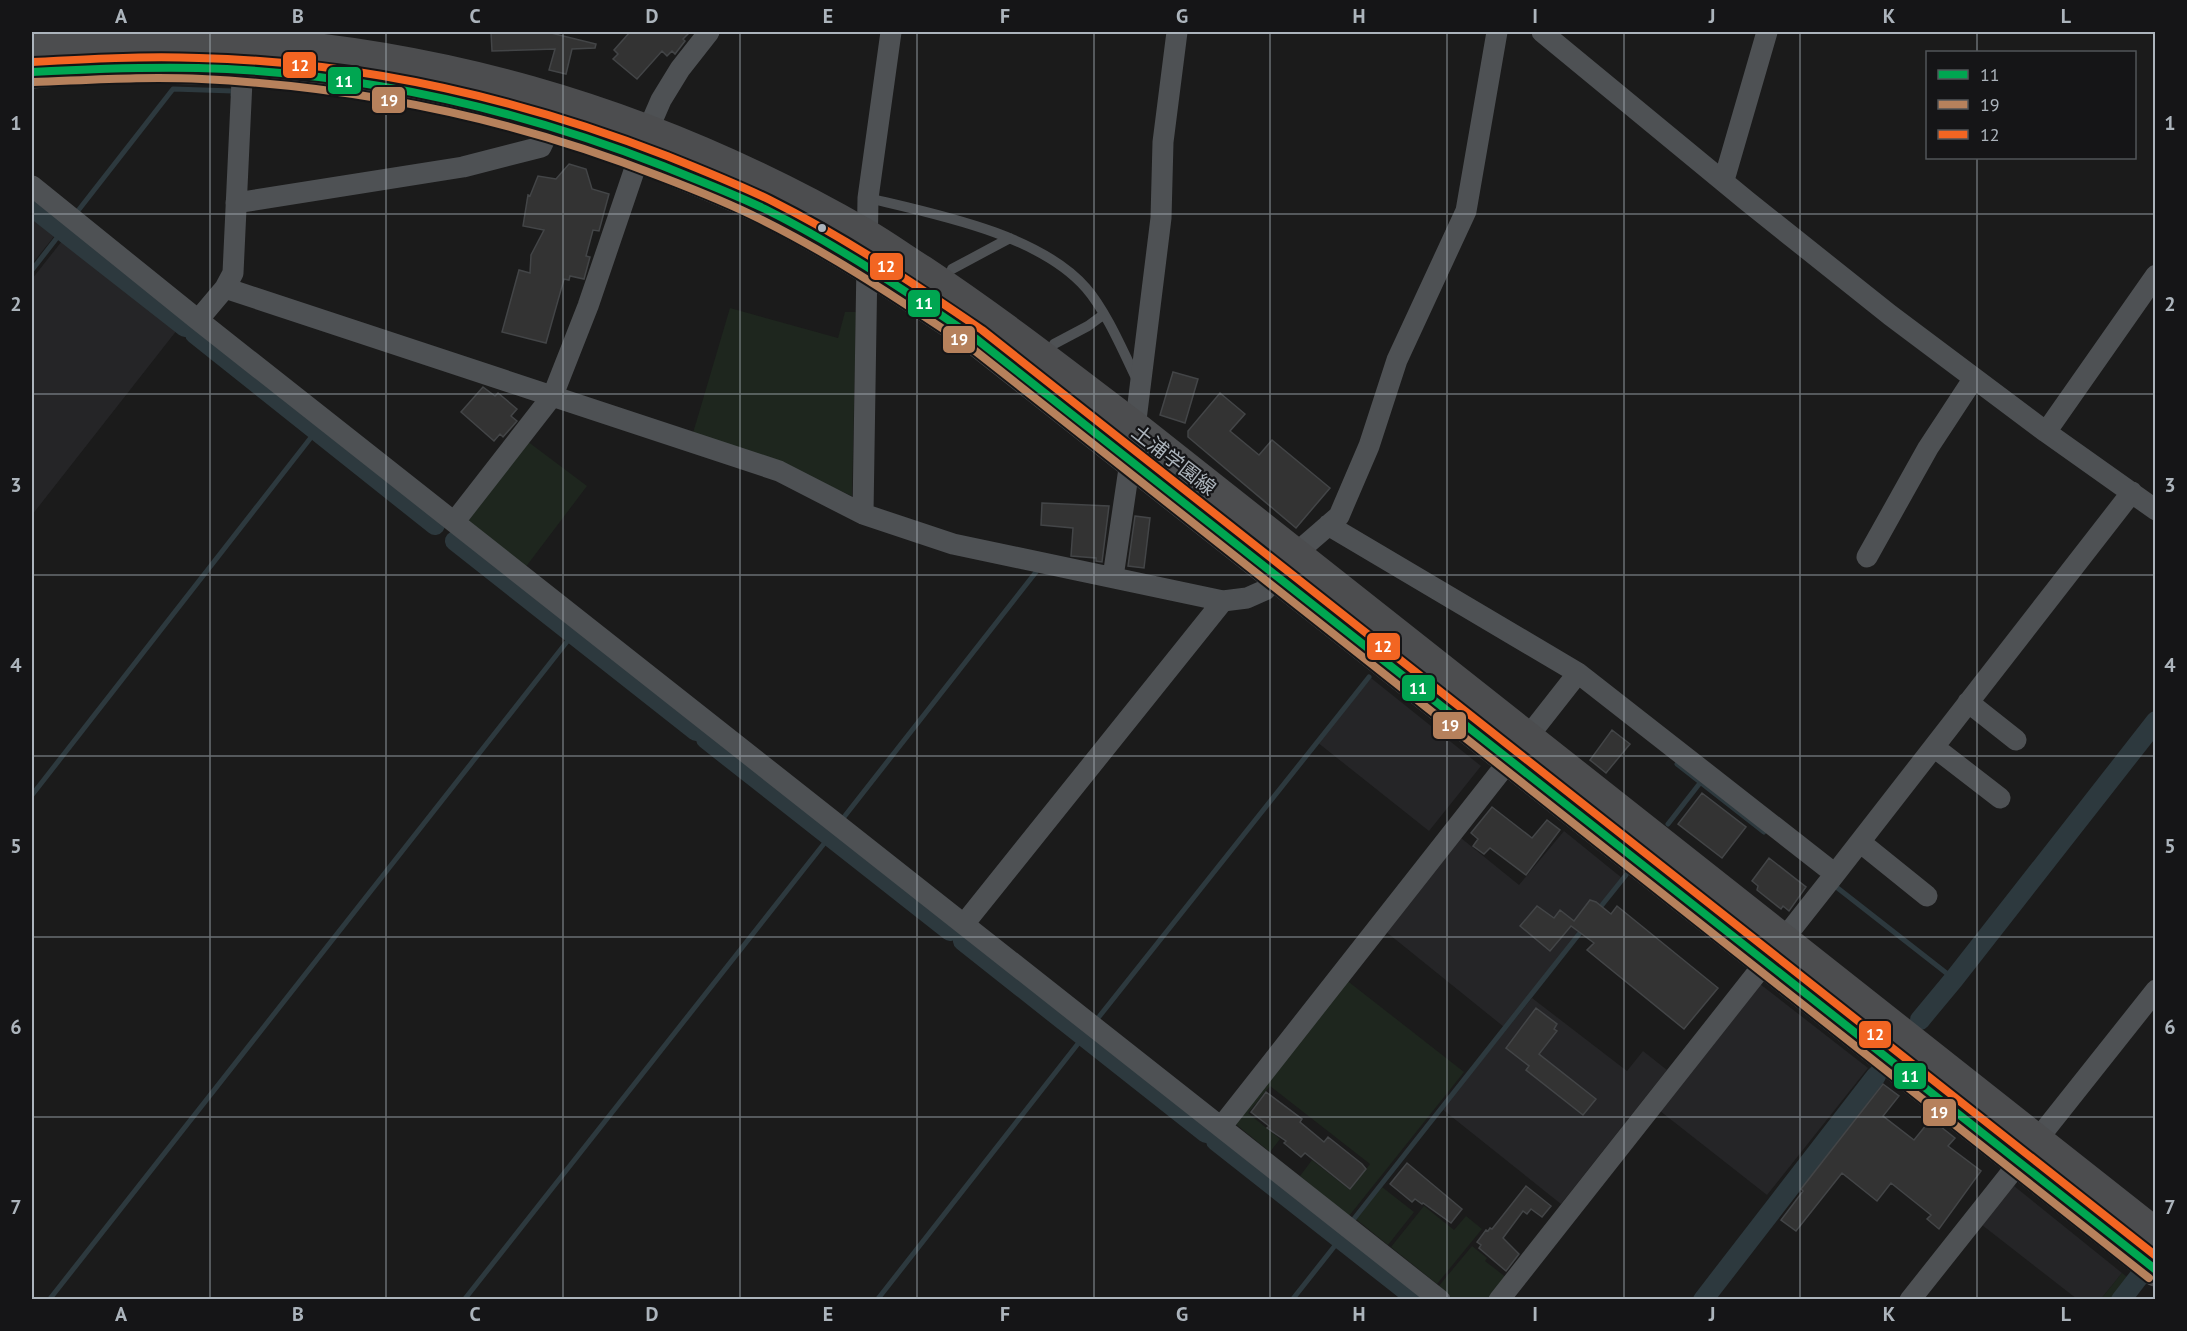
<svg xmlns="http://www.w3.org/2000/svg" width="2187" height="1331" font-family="'PT Sans','Noto Sans JP',sans-serif">
<rect width="100%" height="100%" fill="#1b1b1b"/>
<path fill="#252527" d="M 32,215 L 56,234 L 32,264 Z
M 62,241 L 177,330 L 32,515 L 32,279 Z
M 1371,678 L 1481,766 L 1429,831 L 1317,742 Z
M 1564,831 L 1622,878 L 1577,932 L 1579,934 L 1504,1027 L 1385,931 L 1461,838 L 1519,885 Z
M 1760,984 L 1868,1068 L 1767,1195 L 1660,1111 Z
M 1532,998 L 1627,1071 L 1643,1051 L 1667,1070 L 1561,1204 L 1442,1109 Z
M 2014,1186 L 2122,1273 L 2101,1299 L 2077,1299 L 1982,1225 Z"/>
<path fill="#1e261e" d="M 730,308 L 838,338 L 845,312 L 856,312 L 852,496 L 782,465 L 693,433 Z
M 527,441 L 587,486 L 525,568 L 468,521 Z
M 1345,979 L 1464,1072 L 1349,1216 L 1300,1176 L 1312,1160 L 1350,1190 L 1370,1164 L 1270,1086 L 1248,1113 L 1280,1139 L 1270,1152 L 1232,1121 Z
M 1382,1187 L 1414,1212 L 1388,1245 L 1356,1219 Z
M 1424,1206 L 1454,1230 L 1466,1216 L 1482,1229 L 1437,1284 L 1391,1247 Z
M 1472,1246 L 1487,1258 L 1485,1261 L 1507,1278 L 1490,1299 L 1453,1299 L 1438,1287 Z
M 2122,1273 L 2132,1281 L 2117,1299 L 2101,1299 Z"/>
<g fill="none" stroke-linecap="round" stroke-linejoin="round">
<path stroke="#2d393e" stroke-width="5" d="M 77,212 L 173,89 L 233,91 L 233,95
M 32,270 L 63,230
M 1677,764 L 1764,832
M 32,795 L 316,431
M 844,817 L 1036,572
M 1668,824 L 1700,783
M 1835,886 L 1954,979
M 1598,910 L 1626,875
M 1098,1018 L 1369,677
M 1353,1220 L 1583,929
M 49,1300 L 573,634
M 464,1300 L 830,836
M 877,1300 L 1084,1036
M 1292,1300 L 1341,1238"/>
<path stroke="#2d393e" stroke-width="20" d="M 32,207 L 185,327
M 195,334 L 435,525
M 455,541 L 696,731
M 706,739 L 950,931
M 963,941 L 1206,1133
M 1920,1020 L 1954,979 L 2156,721
M 1216,1141 L 1418,1300
M 1703,1300 L 1876,1076
M 2121,1300 L 2138,1278"/>
</g>
<path fill="#333" stroke="#434547" stroke-width="1.5" d="M 491,32 L 547,32 L 596,44 L 595,48 L 572,49 L 566,74 L 549,70 L 555,49 L 492,51 Z
M 630,32 L 690,32 L 683,39 L 685,41 L 675,54 L 672,51 L 667,56 L 662,51 L 637,79 L 613,59 L 618,54 L 614,50 Z
M 569,164 L 586,169 L 592,189 L 609,194 L 599,231 L 593,230 L 586,256 L 590,257 L 584,279 L 570,276 L 569,280 L 564,279 L 546,343 L 502,332 L 519,270 L 530,273 L 531,255 L 544,230 L 523,226 L 528,195 L 530,196 L 538,176 L 556,179 Z
M 1173,372 L 1198,379 L 1185,423 L 1160,415 Z
M 483,387 L 495,396 L 498,393 L 517,409 L 511,416 L 517,421 L 503,437 L 500,434 L 494,441 L 461,412 Z
M 1220,393 L 1245,414 L 1230,431 L 1259,455 L 1272,440 L 1330,488 L 1296,528 L 1188,437 L 1188,431 Z
M 1042,503 L 1109,506 L 1102,562 L 1096,561 L 1096,558 L 1071,556 L 1073,528 L 1041,525 Z
M 1135,516 L 1150,518 L 1144,568 L 1128,566 Z
M 1612,730 L 1630,744 L 1606,773 L 1590,760 Z
M 1702,793 L 1746,827 L 1722,858 L 1678,824 Z
M 1492,807 L 1532,838 L 1547,820 L 1560,830 L 1526,875 L 1490,848 L 1484,854 L 1473,846 L 1478,839 L 1471,833 Z
M 1769,858 L 1806,887 L 1789,911 L 1783,906 L 1781,909 L 1757,890 L 1758,886 L 1752,881 Z
M 1590,900 L 1596,902 L 1611,914 L 1617,906 L 1718,988 L 1684,1029 L 1587,950 L 1594,943 L 1571,926 L 1550,951 L 1520,926 L 1537,906 L 1554,918 L 1560,910 L 1574,921 Z
M 1536,1008 L 1557,1024 L 1554,1029 L 1557,1031 L 1539,1054 L 1596,1099 L 1583,1115 L 1526,1070 L 1529,1066 L 1506,1048 Z
M 1883,1084 L 1899,1096 L 1883,1116 L 1914,1140 L 1931,1119 L 1955,1138 L 1948,1146 L 1981,1171 L 1939,1229 L 1927,1219 L 1931,1215 L 1891,1183 L 1877,1201 L 1842,1173 L 1796,1231 L 1781,1220 L 1803,1191 L 1801,1189 Z
M 1266,1092 L 1302,1119 L 1300,1122 L 1324,1142 L 1328,1137 L 1362,1164 L 1366,1169 L 1350,1189 L 1305,1153 L 1301,1157 L 1284,1143 L 1286,1141 L 1267,1128 L 1269,1126 L 1251,1112 Z
M 1407,1163 L 1462,1209 L 1451,1223 L 1423,1203 L 1422,1204 L 1415,1199 L 1412,1202 L 1390,1184 Z
M 1526,1186 L 1551,1206 L 1542,1217 L 1531,1209 L 1527,1214 L 1523,1211 L 1503,1238 L 1519,1254 L 1506,1271 L 1479,1248 L 1481,1245 L 1477,1242 L 1486,1230 L 1488,1231 L 1490,1228 L 1492,1229 Z"/>
<g fill="none" stroke-linecap="round" stroke-linejoin="round">
<path stroke="#4e5154" stroke-width="10" d="M 868,198 C 935,214 1039,234 1086,288 C 1106,311 1123,351 1137,380
M 952,269 L 1010,238
M 1054,344 L 1088,326 L 1103,315"/>
<path stroke="#4e5154" stroke-width="21" d="M 1542,32 L 1747,201 L 1890,315 L 2046,432 L 2156,510
M 1724,180 L 1767,32
M 32,186 L 198,320 L 1440,1300
M 236,203 L 463,167 L 541,147 L 551,126
M 225,288 L 779,471 L 863,514 L 953,544 L 1223,601 L 1247,598 L 1265,590 L 1294,555 L 1339,516 L 1369,446 L 1397,360 L 1466,211 L 1497,32
M 198,320 L 225,288 L 233,273 L 243,59
M 2046,432 L 2156,275
M 863,514 L 868,198 L 891,32
M 455,521 L 553,395 L 588,306 L 648,130 L 661,100 L 680,69 L 709,32
M 1328,525 L 1578,673 L 1835,874
M 1867,557 L 1928,448 L 1974,378
M 1113,577 L 1135,428 L 1161,218 L 1163,142 L 1177,32
M 1968,702 L 2016,740
M 1934,747 L 2000,798
M 1860,842 L 1927,896
M 964,924 L 1223,601
M 1221,1127 L 1578,673
M 1499,1300 L 1835,874 L 2132,492
M 1910,1300 L 2156,990"/>
<path stroke="#4c4d4f" stroke-width="33" d="M 32,45 C 77,43 124,38 170,39 C 421,45 648,110 865,235 C 884,246 902,259 921,271 C 995,320 1064,374 1135,428 L 2156,1235
M 32,72 C 256,54 483,88 691,177 C 720,189 750,201 778,216 C 847,252 911,295 975,338 L 2156,1270"/>
<g stroke="#151517" stroke-width="12">
<path id="bus-1" d="M 32,72 C 87,69 142,67 198,68 C 357,72 515,108 663,166 C 697,180 732,193 765,209 C 839,246 907,292 975,338 L 2156,1270"/>
</g>
<g stroke="#151517" stroke-width="12">
<path id="bus-2" d="M 33,82 C 89,80 146,76 202,79 C 360,87 512,118 659,176 C 693,189 727,202 760,219 C 833,255 901,301 969,346 L 2149,1278"/>
</g>
<g stroke="#151517" stroke-width="12">
<path id="bus-3" d="M 32,62 C 87,59 143,56 199,58 C 359,62 518,98 667,156 C 702,170 737,184 770,200 C 844,237 913,283 982,330 L 2156,1256"/>
</g>
<use href="#bus-1" stroke="#00a651" stroke-width="8"/>
<use href="#bus-2" stroke="#b6815c" stroke-width="8"/>
<use href="#bus-3" stroke="#f26522" stroke-width="8"/>
</g>
<path fill="none" stroke="#acb4bc" stroke-width="1.5" stroke-opacity="0.55" d="M 210,32 L 210,1300M 386,32 L 386,1300M 563,32 L 563,1300M 740,32 L 740,1300M 917,32 L 917,1300M 1094,32 L 1094,1300M 1270,32 L 1270,1300M 1447,32 L 1447,1300M 1624,32 L 1624,1300M 1800,32 L 1800,1300M 1977,32 L 1977,52M 1977,158 L 1977,1300M 32,214 L 2156,214M 32,394 L 2156,394M 32,575 L 2156,575M 32,756 L 2156,756M 32,937 L 2156,937M 32,1117 L 2156,1117"/>
<circle fill="#acb4bc" stroke="#151517" stroke-width="2" cx="822" cy="228" r="5"/>
<g text-anchor="middle" dominant-baseline="central" stroke-width="4.5" stroke-linejoin="round" paint-order="stroke">
<g font-size="20" fill="#acb4bc" stroke="#151517">
<text transform="translate(1174 460) rotate(38)">土浦学園線</text>
</g>
</g>
<g stroke="#151517" stroke-width="2">
<rect x="282" y="51" width="35" height="28" rx="6" fill="#f26522"/>
<rect x="327" y="66" width="35" height="29" rx="6" fill="#00a651"/>
<rect x="371" y="86" width="35" height="28" rx="6" fill="#b6815c"/>
<rect x="869" y="252" width="35" height="29" rx="6" fill="#f26522"/>
<rect x="907" y="289" width="34" height="29" rx="6" fill="#00a651"/>
<rect x="942" y="325" width="34" height="29" rx="6" fill="#b6815c"/>
<rect x="1366" y="632" width="35" height="29" rx="6" fill="#f26522"/>
<rect x="1401" y="674" width="35" height="28" rx="6" fill="#00a651"/>
<rect x="1432" y="711" width="35" height="29" rx="6" fill="#b6815c"/>
<rect x="1858" y="1020" width="34" height="29" rx="6" fill="#f26522"/>
<rect x="1893" y="1062" width="34" height="28" rx="6" fill="#00a651"/>
<rect x="1922" y="1098" width="35" height="29" rx="6" fill="#b6815c"/>
</g>
<g font-size="16" text-anchor="middle" font-weight="bold" fill="#fff">
<text x="300" y="71">12</text>
<text x="344" y="87">11</text>
<text x="389" y="106">19</text>
<text x="886" y="272">12</text>
<text x="924" y="309">11</text>
<text x="959" y="345">19</text>
<text x="1383" y="652">12</text>
<text x="1418" y="694">11</text>
<text x="1450" y="731">19</text>
<text x="1875" y="1040">12</text>
<text x="1910" y="1082">11</text>
<text x="1939" y="1118">19</text>
</g>
<rect width="2187" height="1331" fill="none" stroke="#151517" stroke-width="66"/>
<rect x="1926" y="51" width="210" height="108" fill="#151517" stroke="#515559" stroke-width="1.5"/>
<rect x="1938" y="70" width="30" height="9" fill="#00a651" stroke="#515559" stroke-width="1.5"/>
<text x="1980" y="81" font-size="18" fill="#acb4bc">11</text>
<rect x="1938" y="100" width="30" height="9" fill="#b6815c" stroke="#515559" stroke-width="1.5"/>
<text x="1980" y="111" font-size="18" fill="#acb4bc">19</text>
<rect x="1938" y="130" width="30" height="9" fill="#f26522" stroke="#515559" stroke-width="1.5"/>
<text x="1980" y="141" font-size="18" fill="#acb4bc">12</text>
<rect x="33" y="33" width="2121" height="1265" fill="none" stroke="#acb4bc" stroke-width="2"/>
<g font-size="20" text-anchor="middle" font-weight="bold" fill="#acb4bc">
<text x="121" y="23">A</text>
<text x="298" y="23">B</text>
<text x="475" y="23">C</text>
<text x="652" y="23">D</text>
<text x="828" y="23">E</text>
<text x="1005" y="23">F</text>
<text x="1182" y="23">G</text>
<text x="1359" y="23">H</text>
<text x="1535" y="23">I</text>
<text x="1712" y="23">J</text>
<text x="1889" y="23">K</text>
<text x="2066" y="23">L</text>
<text x="16" y="130">1</text>
<text x="2170" y="130">1</text>
<text x="16" y="311">2</text>
<text x="2170" y="311">2</text>
<text x="16" y="492">3</text>
<text x="2170" y="492">3</text>
<text x="16" y="672">4</text>
<text x="2170" y="672">4</text>
<text x="16" y="853">5</text>
<text x="2170" y="853">5</text>
<text x="16" y="1034">6</text>
<text x="2170" y="1034">6</text>
<text x="16" y="1214">7</text>
<text x="2170" y="1214">7</text>
<text x="121" y="1321">A</text>
<text x="298" y="1321">B</text>
<text x="475" y="1321">C</text>
<text x="652" y="1321">D</text>
<text x="828" y="1321">E</text>
<text x="1005" y="1321">F</text>
<text x="1182" y="1321">G</text>
<text x="1359" y="1321">H</text>
<text x="1535" y="1321">I</text>
<text x="1712" y="1321">J</text>
<text x="1889" y="1321">K</text>
<text x="2066" y="1321">L</text>
</g>
</svg>
